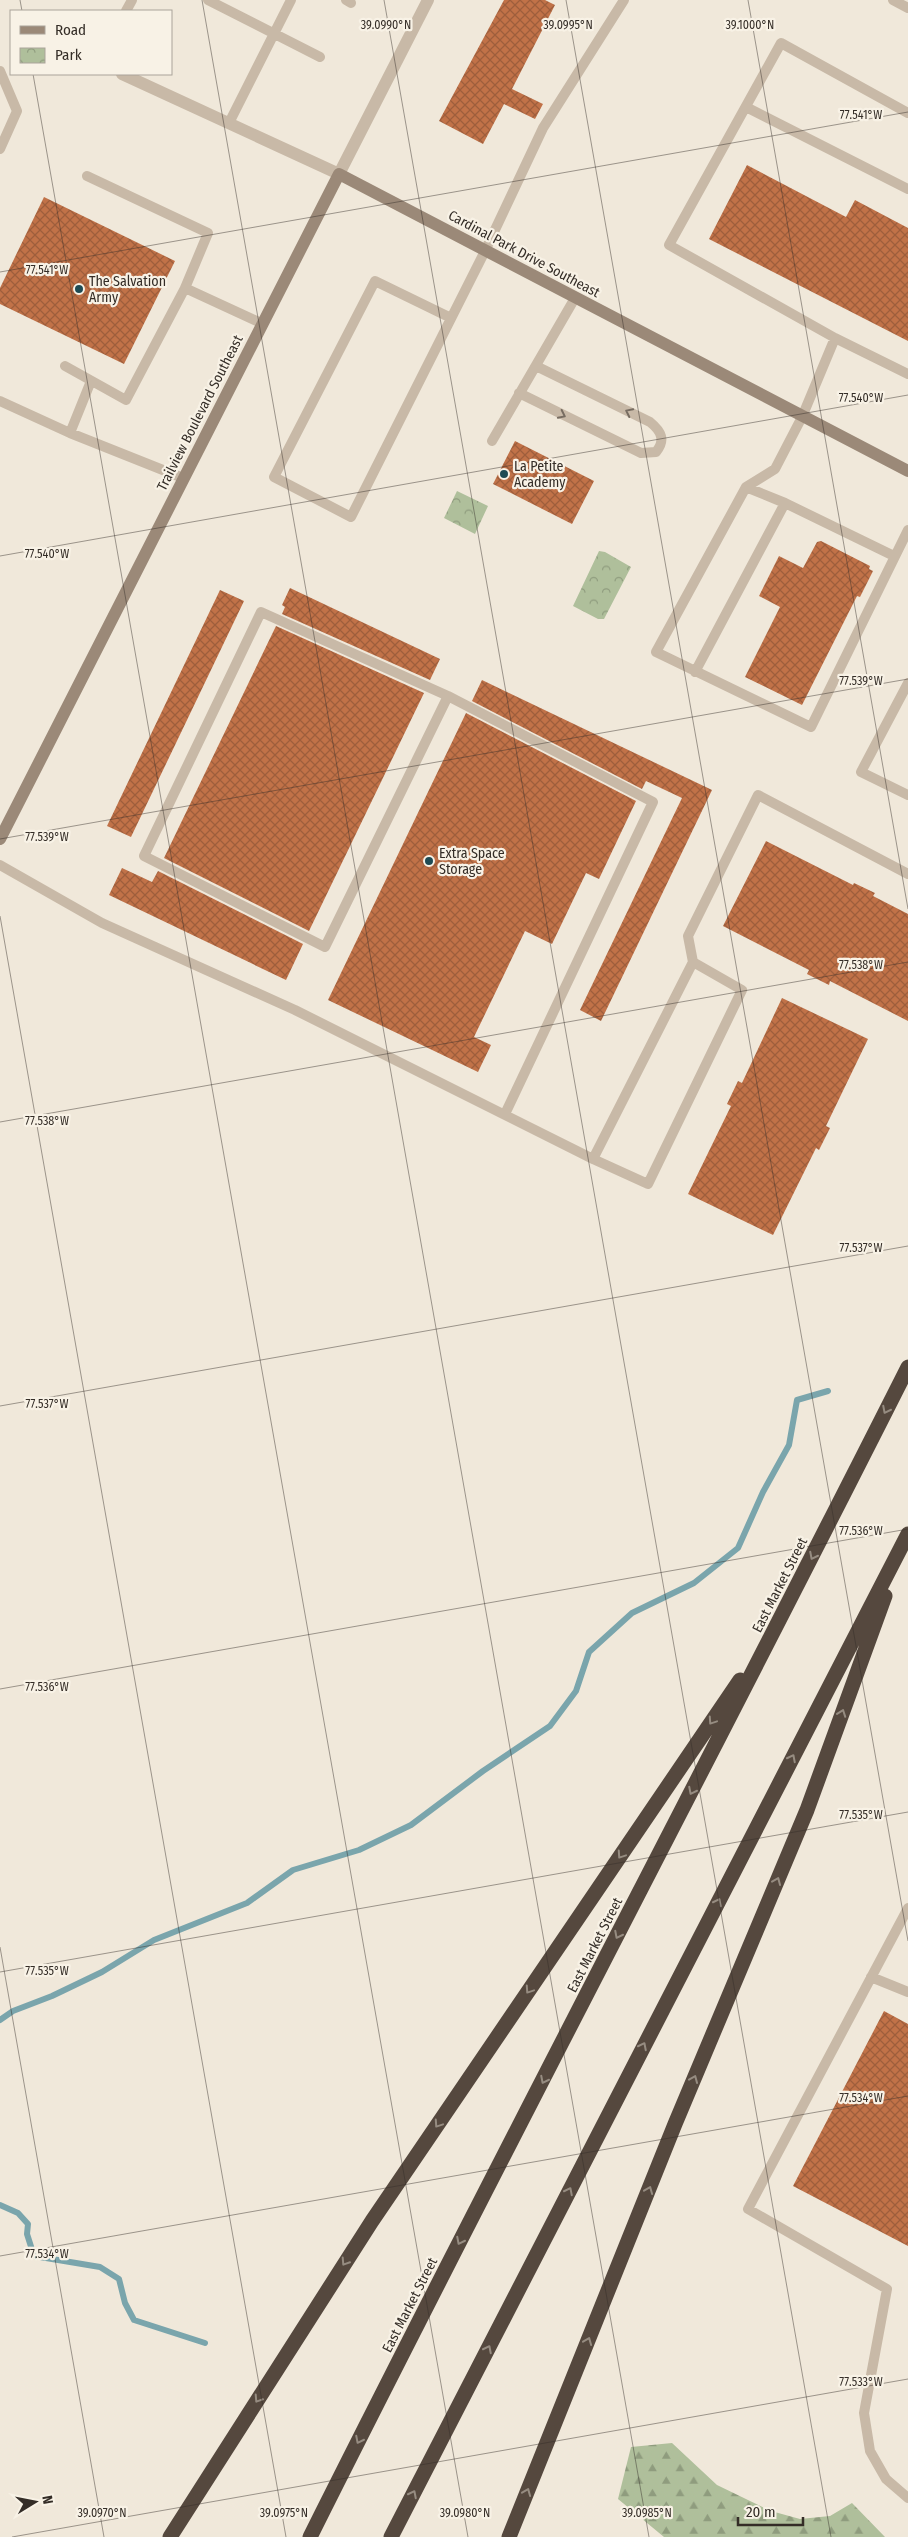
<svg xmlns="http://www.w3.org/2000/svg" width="908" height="2537" font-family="'Fira Sans Condensed',sans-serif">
<defs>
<pattern id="forest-firs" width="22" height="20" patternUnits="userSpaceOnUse" patternTransform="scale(1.25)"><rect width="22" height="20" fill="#afbf9b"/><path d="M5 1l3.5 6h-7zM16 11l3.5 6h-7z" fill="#8f9c7e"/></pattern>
<pattern id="park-crowns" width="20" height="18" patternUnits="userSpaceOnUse" patternTransform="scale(1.25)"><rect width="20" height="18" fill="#afbf9b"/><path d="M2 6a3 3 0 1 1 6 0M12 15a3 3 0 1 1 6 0" fill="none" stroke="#8f9c7e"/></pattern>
<pattern id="building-cross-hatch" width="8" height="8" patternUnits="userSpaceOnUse" patternTransform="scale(1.25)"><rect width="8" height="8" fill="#c17248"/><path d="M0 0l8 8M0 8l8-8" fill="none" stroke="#9e5e3c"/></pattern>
</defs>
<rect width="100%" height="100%" fill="#f0e8da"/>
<path fill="url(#forest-firs)" d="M 672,2443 L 717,2485 L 771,2511 L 800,2519 L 830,2516 L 852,2503 L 885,2537 L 664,2537 L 618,2499 L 631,2447 Z"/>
<path fill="url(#park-crowns)" d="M 457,491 L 488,506 L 475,534 L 444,518 Z
M 599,551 L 605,552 L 631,567 L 604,619 L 598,619 L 573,606 Z"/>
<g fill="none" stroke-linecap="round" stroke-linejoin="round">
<path stroke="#7aa5ac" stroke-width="6" d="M 0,2020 L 13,2011 L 52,1996 L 102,1972 L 154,1940 L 247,1903 L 293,1870 L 359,1850 L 411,1825 L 483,1771 L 550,1726 L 576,1691 L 589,1652 L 632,1613 L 694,1583 L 738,1548 L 763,1492 L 789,1445 L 797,1400 L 828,1391
M 0,2205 L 18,2213 L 28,2224 L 27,2234 L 34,2256 L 100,2267 L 119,2279 L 125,2303 L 134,2320 L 205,2343"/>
</g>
<path fill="url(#building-cross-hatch)" d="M 504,0 L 545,0 L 555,5 L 512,89 L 543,104 L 535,119 L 504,104 L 483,144 L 439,121 Z
M 747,165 L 846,217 L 855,200 L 908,228 L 908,341 L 709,239 Z
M 44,197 L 175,261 L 124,364 L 0,304 L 0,288 Z
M 515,441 L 594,481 L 572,524 L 493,484 Z
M 821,541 L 870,566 L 869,569 L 873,571 L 860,597 L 857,596 L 802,705 L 745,677 L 780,607 L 759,596 L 779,556 L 803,568 L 817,542 Z
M 290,588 L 440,659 L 430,680 L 282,614 L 285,607 L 282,605 Z
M 220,590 L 244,601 L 131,837 L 107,826 Z
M 276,626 L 424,693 L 309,931 L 164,858 Z
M 482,680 L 712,790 L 601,1021 L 580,1010 L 682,798 L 646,781 L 642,789 L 472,701 Z
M 466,713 L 636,801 L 599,879 L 586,873 L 552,944 L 525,931 L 474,1037 L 491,1045 L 478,1072 L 328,1000 Z
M 766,841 L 853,885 L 854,883 L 875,893 L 873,896 L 908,914 L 908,1021 L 830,981 L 829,985 L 807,974 L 809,970 L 723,926 Z
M 122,868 L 152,882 L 158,871 L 303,944 L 286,980 L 109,895 Z
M 782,998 L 868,1039 L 826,1126 L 830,1128 L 819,1150 L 816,1148 L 773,1235 L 688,1194 L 731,1106 L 727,1104 L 738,1081 L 742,1083 Z
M 884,2011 L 908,2024 L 908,2246 L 793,2186 Z"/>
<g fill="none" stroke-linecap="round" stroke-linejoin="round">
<path stroke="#c8b9a7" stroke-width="10" d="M 208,0 L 320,57
M 346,0 L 351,3
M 893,0 L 908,8
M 126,11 L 132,0
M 0,71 L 17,111 L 0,149
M 746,107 L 908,189
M 908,113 L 781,43 L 669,245 L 835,338 L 908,374
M 229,123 L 291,0
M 87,176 L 208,233 L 185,288 L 263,324
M 449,317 L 375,281 L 274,477 L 351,517 L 485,251 L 543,128 L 624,0
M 835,338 L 802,417 L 775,469 L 746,487 L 656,652 L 811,727 L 908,530
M 65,366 L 126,400 L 185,288
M 91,381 L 70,433 L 183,478
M 519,393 L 641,453 L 656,452 C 666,440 661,431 650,422 L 536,366
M 0,401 L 70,433
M 492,441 L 575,298
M 746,487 L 785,503 L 894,556
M 695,672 L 785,503
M 908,683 L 861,772 L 908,795
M 448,696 L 261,612 L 144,856 L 325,947 L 448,696 L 653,802 L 505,1114
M 0,865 L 102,923 L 295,1010 L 593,1159 L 648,1184 L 742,990 L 693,962 L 593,1159
M 693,962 L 688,936 L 758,795 L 908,874
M 908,1908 L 748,2209 L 887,2289 L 864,2413 L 870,2451 L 886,2479 L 908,2498
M 871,1977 L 908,1992"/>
<path stroke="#c8b9a7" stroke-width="12" d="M 122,74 L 339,174 L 428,0"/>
<path stroke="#9b8978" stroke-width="12" d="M 0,839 L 339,174 L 908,471"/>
<path stroke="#55483e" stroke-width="15" d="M 170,2537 L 372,2221 L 740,1680
M 310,2537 C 506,2145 711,1758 908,1367
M 391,2537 L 908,1534
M 509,2537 L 675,2124 L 807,1810 L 885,1596"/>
</g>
<defs><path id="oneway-chevron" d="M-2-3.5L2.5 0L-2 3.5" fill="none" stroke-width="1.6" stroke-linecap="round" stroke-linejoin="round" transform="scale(1.25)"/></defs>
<g stroke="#776c61">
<use href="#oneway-chevron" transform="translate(629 412) rotate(-154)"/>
<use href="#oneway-chevron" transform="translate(562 415) rotate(26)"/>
</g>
<g stroke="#968c81">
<use href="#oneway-chevron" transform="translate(886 1410) rotate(117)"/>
<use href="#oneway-chevron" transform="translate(813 1556) rotate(117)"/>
<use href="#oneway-chevron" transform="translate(842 1713) rotate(-70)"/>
<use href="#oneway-chevron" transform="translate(712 1721) rotate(124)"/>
<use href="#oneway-chevron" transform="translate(792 1758) rotate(-63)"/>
<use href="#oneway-chevron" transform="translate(692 1791) rotate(117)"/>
<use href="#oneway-chevron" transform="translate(621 1855) rotate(124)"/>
<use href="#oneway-chevron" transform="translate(777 1881) rotate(-67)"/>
<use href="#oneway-chevron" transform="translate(718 1902) rotate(-63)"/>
<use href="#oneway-chevron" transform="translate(618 1935) rotate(117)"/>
<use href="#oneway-chevron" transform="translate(529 1990) rotate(124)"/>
<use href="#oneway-chevron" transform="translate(643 2046) rotate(-63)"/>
<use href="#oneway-chevron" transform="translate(694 2079) rotate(-67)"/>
<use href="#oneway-chevron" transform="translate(544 2080) rotate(117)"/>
<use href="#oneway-chevron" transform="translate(438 2124) rotate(124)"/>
<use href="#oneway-chevron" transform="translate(649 2190) rotate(-68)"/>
<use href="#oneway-chevron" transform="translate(569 2191) rotate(-63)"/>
<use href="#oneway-chevron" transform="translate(460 2241) rotate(117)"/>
<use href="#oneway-chevron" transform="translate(345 2262) rotate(123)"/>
<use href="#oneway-chevron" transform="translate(588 2341) rotate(-68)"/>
<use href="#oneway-chevron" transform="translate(488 2349) rotate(-63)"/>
<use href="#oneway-chevron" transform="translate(258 2399) rotate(123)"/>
<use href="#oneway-chevron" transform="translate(359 2440) rotate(117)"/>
<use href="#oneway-chevron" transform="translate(527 2492) rotate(-68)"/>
<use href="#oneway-chevron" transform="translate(413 2494) rotate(-63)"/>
</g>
<path fill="none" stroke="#342d27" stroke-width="1" stroke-opacity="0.45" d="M 20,0 L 22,11M 202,0 L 649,2537M 384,0 L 831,2537M 566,0 L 908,1941M 748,0 L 908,909M 33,74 L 468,2537M 0,272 L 908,112M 0,556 L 908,395M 0,839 L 908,679M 0,916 L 286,2537M 0,1122 L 908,962M 0,1406 L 908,1246M 0,1689 L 908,1529M 0,1947 L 104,2537M 0,1972 L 908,1812M 0,2256 L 908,2096M 12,2537 L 908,2379"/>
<g fill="#1e4b54" stroke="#f8f2e6" stroke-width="2">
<circle cx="79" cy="289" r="5"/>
<circle cx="504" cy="474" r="5"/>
<circle cx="429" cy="861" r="5"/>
</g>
<g text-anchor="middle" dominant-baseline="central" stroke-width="4.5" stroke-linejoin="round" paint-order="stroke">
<g font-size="14" fill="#342d27" stroke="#f8f2e6">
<text transform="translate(524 254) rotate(28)">Cardinal Park Drive Southeast</text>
<text transform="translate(200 413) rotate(-63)">Trailview Boulevard Southeast</text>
<text transform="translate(780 1585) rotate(-63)">East Market Street</text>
<text transform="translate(595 1945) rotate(-63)">East Market Street</text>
<text transform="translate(410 2305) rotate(-63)">East Market Street</text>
</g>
<g font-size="14" fill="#342d27" stroke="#f8f2e6" text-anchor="start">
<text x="89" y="281">The Salvation<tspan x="89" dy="16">Army</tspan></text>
<text x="514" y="466">La Petite<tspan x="514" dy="16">Academy</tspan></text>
<text x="439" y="853">Extra Space<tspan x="439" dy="16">Storage</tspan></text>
</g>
</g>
<g font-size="12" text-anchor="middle" fill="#342d27" stroke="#f8f2e6" stroke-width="4.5" stroke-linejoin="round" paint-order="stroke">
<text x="386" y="29">39.0990°N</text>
<text x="568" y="29">39.0995°N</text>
<text x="750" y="29">39.1000°N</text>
<text x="861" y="119">77.541°W</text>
<text x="47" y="274">77.541°W</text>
<text x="861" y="402">77.540°W</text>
<text x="47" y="558">77.540°W</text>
<text x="861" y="685">77.539°W</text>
<text x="47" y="841">77.539°W</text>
<text x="861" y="969">77.538°W</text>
<text x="47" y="1125">77.538°W</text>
<text x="861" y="1252">77.537°W</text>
<text x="47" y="1408">77.537°W</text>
<text x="861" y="1535">77.536°W</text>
<text x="47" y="1691">77.536°W</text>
<text x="861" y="1819">77.535°W</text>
<text x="47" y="1975">77.535°W</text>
<text x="861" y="2102">77.534°W</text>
<text x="47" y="2258">77.534°W</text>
<text x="861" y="2386">77.533°W</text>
<text x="102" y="2517">39.0970°N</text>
<text x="284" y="2517">39.0975°N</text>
<text x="465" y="2517">39.0980°N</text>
<text x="647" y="2517">39.0985°N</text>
</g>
<rect x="10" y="10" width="162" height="65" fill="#f8f2e6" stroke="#aaa39a"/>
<rect x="20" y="26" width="25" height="8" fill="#9b8978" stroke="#aaa39a"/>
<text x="55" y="35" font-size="15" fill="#342d27">Road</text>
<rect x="20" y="48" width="25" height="15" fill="url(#park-crowns)" stroke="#aaa39a"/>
<text x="55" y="60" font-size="15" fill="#342d27">Park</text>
<g transform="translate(35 2502) rotate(80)" stroke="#f8f2e6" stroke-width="4" paint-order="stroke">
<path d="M0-4L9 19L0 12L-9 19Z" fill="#342d27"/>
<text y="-8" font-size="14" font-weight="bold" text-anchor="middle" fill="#342d27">N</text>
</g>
<path d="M738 2517v8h65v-8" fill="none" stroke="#342d27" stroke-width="2.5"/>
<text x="746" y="2517" font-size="15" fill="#342d27" stroke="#f8f2e6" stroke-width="4" paint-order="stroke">20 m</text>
</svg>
